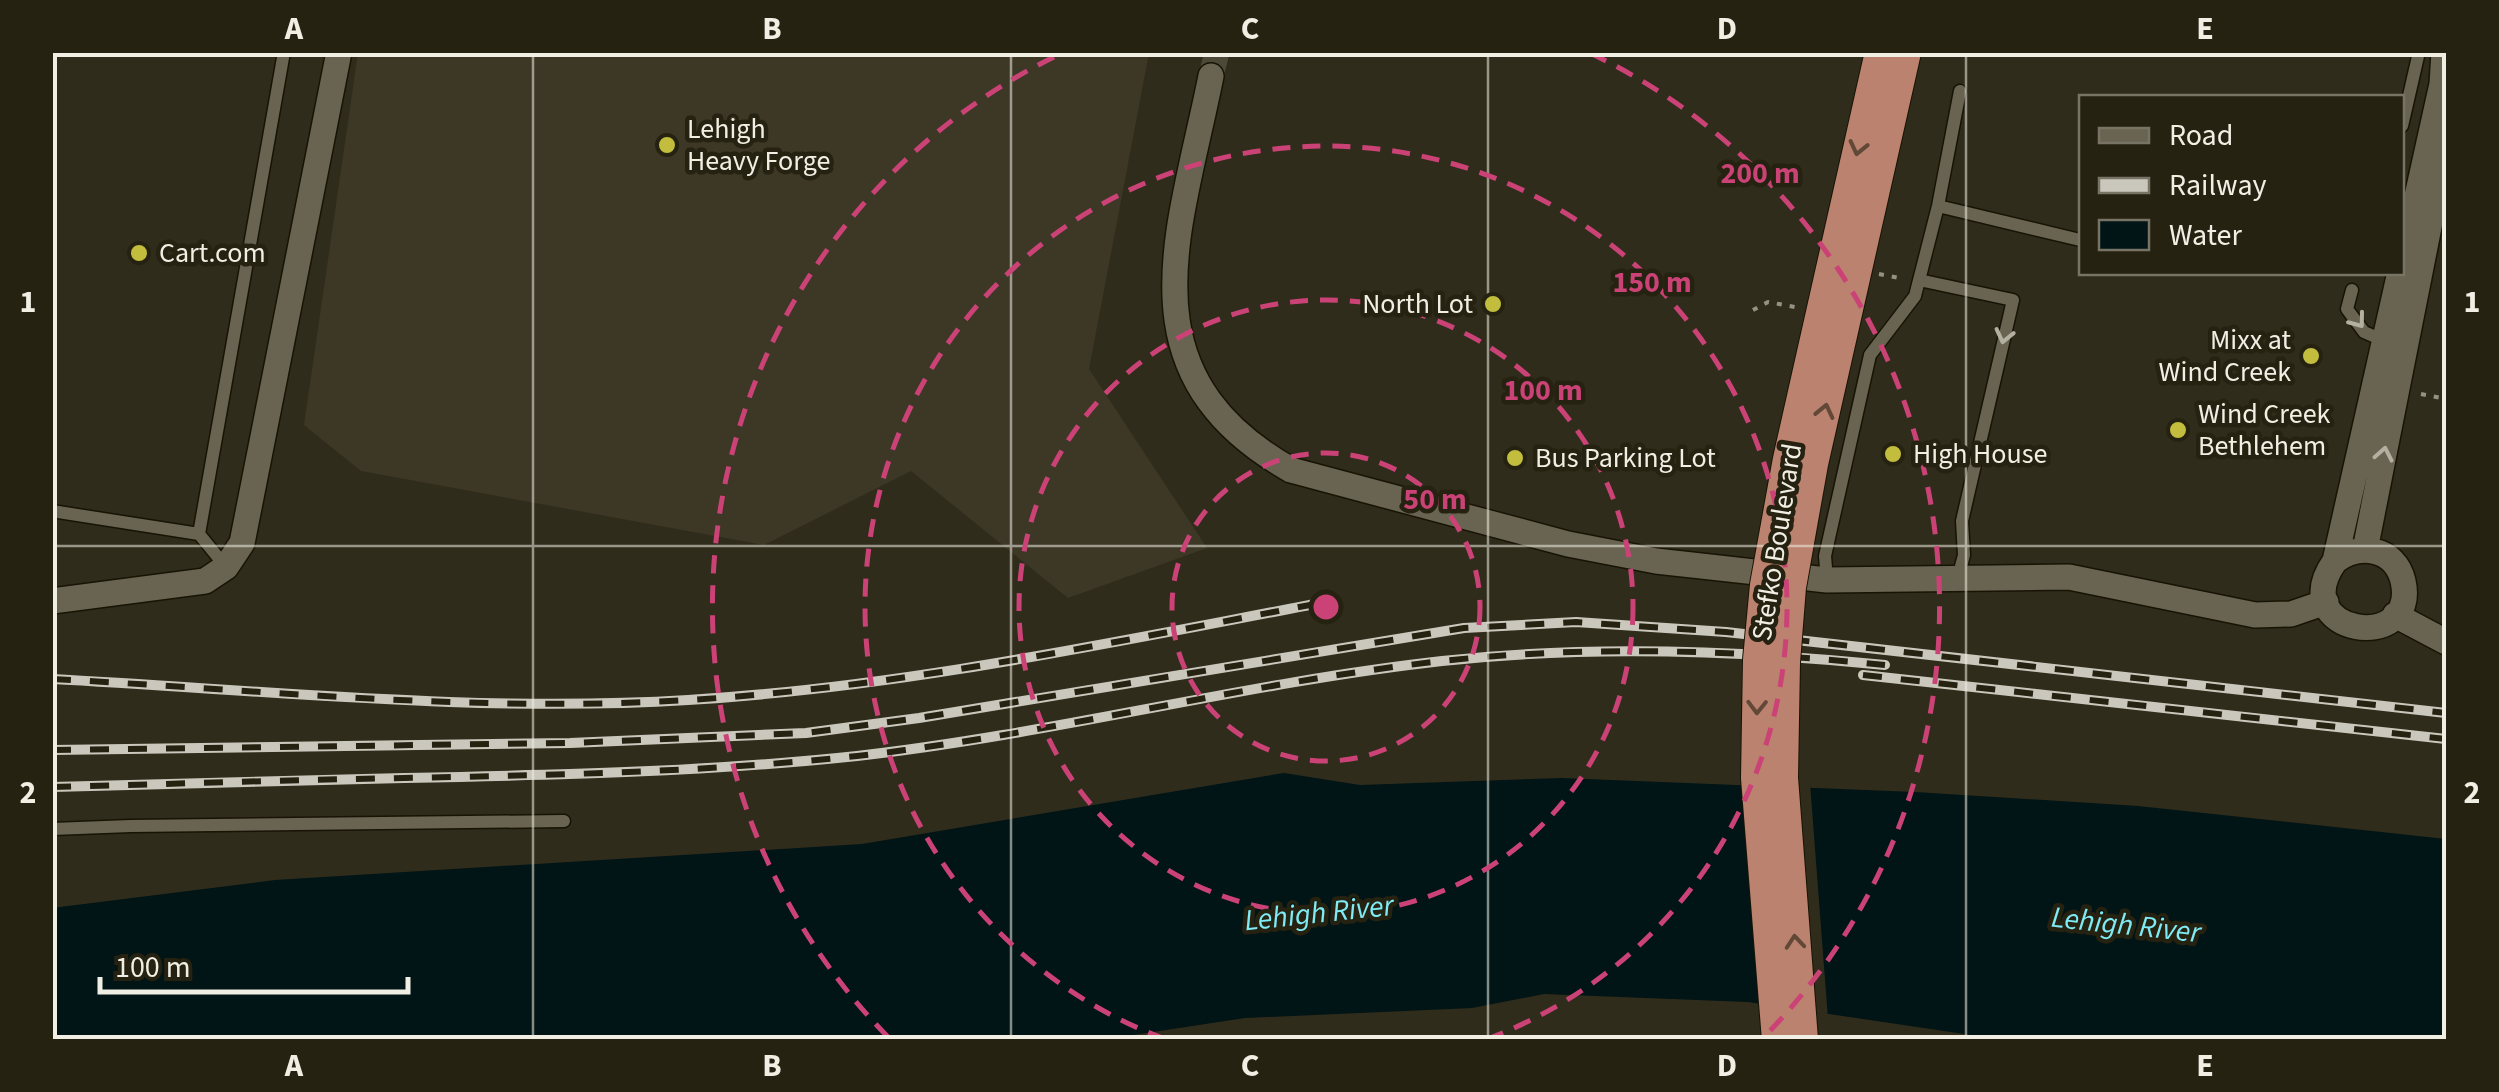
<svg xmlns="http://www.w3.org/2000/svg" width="2499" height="1092" font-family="'Source Sans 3',sans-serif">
<rect width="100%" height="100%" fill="#302c1b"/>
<path fill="#3d3726" d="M 358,53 L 1149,53 L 1089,369 L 1207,548 L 1068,598 L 911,471 L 764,545 L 361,471 L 304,425 Z"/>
<path fill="#011416" d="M 1284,773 L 1360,785 L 1561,778 L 1915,792 L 2138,806 L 2446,839 L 2446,1039 L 1998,1039 L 1748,1002 L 1544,994 L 1472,1008 L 1245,1018 L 1100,1040 L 53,1039 L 52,908 L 275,880 L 862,844 Z"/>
<path fill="#302c1b" d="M 1742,781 L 1810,783 L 1828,1019 L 1760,1009 Z"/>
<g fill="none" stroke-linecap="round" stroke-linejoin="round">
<path stroke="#4d4939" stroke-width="25" stroke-dasharray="25 12" stroke-linecap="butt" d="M 1211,76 L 1217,52"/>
<g stroke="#181405" stroke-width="15">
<path id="lane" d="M 2402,126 L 2419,52
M 1938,206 L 2080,240
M 1919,280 L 2013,300 L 1962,521 L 1964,555 L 1958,578
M 2352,290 L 2347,309 L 2364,332 L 2387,342
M 52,511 L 199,534 L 284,52
M 199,534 L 226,567
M 1827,580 L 1825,556 L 1870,355 L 1915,296 L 1938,206 L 1960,91
M 52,829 L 131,826 L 564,821"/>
</g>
<g stroke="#181405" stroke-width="28">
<path id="street" d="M 1211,76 C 1180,232 1119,373 1291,470 L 1568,544 L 1656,561 L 1827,580 L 2069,577 L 2255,615 L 2291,614 L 2326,602
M 2402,264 L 2442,84 L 2444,52
M 2365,550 L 2446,141
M 2335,561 C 2359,543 2395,547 2403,581 C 2420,655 2283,635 2335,561 L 2400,272
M 52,601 L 205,581 L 226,567 L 242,543 L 339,52
M 2395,615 L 2446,642"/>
</g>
<path stroke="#959284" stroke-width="4" stroke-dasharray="5 8" stroke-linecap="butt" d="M 1879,274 L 1904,279
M 1753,310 L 1768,302 L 1795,307
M 2421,394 L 2446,399"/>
<use href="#lane" stroke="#686451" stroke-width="12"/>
<use href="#street" stroke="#686451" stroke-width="25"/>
<g stroke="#cac8bc" stroke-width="10">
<path id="rail" d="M 1863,675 L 2446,739
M 52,679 C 263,690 477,713 688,700 C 905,687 1118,641 1331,601
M 52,750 L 570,743 L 806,733 L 919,718 L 1464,628 L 1576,622 L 1726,632 L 2446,713
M 52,787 C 170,784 287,780 404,778 C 555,775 707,772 857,756 C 1053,734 1245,683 1442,661 C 1590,645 1737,650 1885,665"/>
</g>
<use href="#rail" stroke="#262211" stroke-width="6" stroke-dasharray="19" stroke-linecap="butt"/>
<g stroke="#181405" stroke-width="32" stroke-linecap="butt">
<path id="primary-bridge" d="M 1777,1040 L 1756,778 L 1758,660 L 1765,585 L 1788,459 L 1880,52
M 1803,1040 L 1783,778 L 1785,662 L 1791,587 L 1813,464 L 1906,52"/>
</g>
<use href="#primary-bridge" stroke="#bb826f" stroke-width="30"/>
</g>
<defs><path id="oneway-chevron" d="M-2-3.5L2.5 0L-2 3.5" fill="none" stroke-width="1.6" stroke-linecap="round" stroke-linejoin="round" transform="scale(2.5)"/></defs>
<g stroke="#624837">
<use href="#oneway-chevron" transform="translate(1858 148) rotate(103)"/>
<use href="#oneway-chevron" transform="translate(1825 411) rotate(-77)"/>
<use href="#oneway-chevron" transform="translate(1757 707) rotate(91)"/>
<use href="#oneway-chevron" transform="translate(1795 942) rotate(-95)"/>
</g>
<g stroke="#b3b0a2">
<use href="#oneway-chevron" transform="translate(2358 321) rotate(53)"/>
<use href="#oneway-chevron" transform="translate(2004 336) rotate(103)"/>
<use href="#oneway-chevron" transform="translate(2384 454) rotate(-79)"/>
</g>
<path fill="none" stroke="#f1efe4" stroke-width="2.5" stroke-opacity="0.55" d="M 533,52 L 533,1040M 1011,52 L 1011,1040M 1488,52 L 1488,1040M 1966,52 L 1966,1040M 52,546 L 2446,546"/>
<g fill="none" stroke="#cb4376" stroke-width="5" stroke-dasharray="18 12">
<circle cx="1326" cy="607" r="154"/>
<circle cx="1326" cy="607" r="307"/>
<path d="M1165 1039A461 461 0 1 1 1487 1039"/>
<path d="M888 1037A614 614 0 0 1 1062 53M1590 53A614 614 0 0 1 1764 1037"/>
</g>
<g fill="#c3bd3e" stroke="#262211" stroke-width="4">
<circle cx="667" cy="145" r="10"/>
<circle cx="139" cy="253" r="10"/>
<circle cx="1493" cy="304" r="10"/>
<circle cx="2311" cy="356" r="10"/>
<circle cx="2178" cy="430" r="10"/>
<circle cx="1893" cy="454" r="10"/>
<circle cx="1515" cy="458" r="10"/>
</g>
<g text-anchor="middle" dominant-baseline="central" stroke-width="9" stroke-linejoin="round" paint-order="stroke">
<g font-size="28" fill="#f1efe4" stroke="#262211" text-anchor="start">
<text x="687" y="129">Lehigh<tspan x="687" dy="32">Heavy Forge</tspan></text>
<text x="159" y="253">Cart.com</text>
<text x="1473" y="304" text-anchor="end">North Lot</text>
<text x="2291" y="340" text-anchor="end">Mixx at<tspan x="2291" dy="32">Wind Creek</tspan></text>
<text x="2198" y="414">Wind Creek<tspan x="2198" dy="32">Bethlehem</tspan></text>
<text x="1913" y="454">High House</text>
<text x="1535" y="458">Bus Parking Lot</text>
</g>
<g font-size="28" fill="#f1efe4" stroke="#262211">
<text transform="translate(1777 542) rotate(-81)">Stefko Boulevard</text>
</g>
<g font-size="30" font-style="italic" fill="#7eebf5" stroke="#262211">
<text transform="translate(1319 913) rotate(-6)">Lehigh River</text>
<text transform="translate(2126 925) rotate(6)">Lehigh River</text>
</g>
</g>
<circle cx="1326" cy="607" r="15" fill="#cb4376" stroke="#262211" stroke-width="5"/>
<g font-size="30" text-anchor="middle" font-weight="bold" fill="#cb4376" stroke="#262211" stroke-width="9" stroke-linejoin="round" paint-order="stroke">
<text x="1760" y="183">200 m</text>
<text x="1652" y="292">150 m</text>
<text x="1543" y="400">100 m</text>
<text x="1435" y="509">50 m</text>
</g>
<rect width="2499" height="1092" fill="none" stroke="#262211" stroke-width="110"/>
<rect x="2079" y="95" width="325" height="180" fill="#262211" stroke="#777465" stroke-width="2.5"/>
<rect x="2099" y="128" width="50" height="15" fill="#686451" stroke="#777465" stroke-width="2.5"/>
<text x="2169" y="145" font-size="30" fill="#f1efe4">Road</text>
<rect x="2099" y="178" width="50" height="15" fill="#cac8bc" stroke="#777465" stroke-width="2.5"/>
<text x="2169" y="195" font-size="30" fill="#f1efe4">Railway</text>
<rect x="2099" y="220" width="50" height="30" fill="#011416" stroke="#777465" stroke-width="2.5"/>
<text x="2169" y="245" font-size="30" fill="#f1efe4">Water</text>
<path d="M100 977v15h308v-15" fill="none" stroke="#f1efe4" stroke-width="5"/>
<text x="115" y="977" font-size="30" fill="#f1efe4" stroke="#262211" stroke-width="8" paint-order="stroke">100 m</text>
<rect x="55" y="55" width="2389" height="982" fill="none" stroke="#f1efe4" stroke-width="4"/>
<g font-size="32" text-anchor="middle" font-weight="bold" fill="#f1efe4">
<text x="294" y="39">A</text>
<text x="772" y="39">B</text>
<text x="1250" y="39">C</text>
<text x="1727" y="39">D</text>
<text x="2205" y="39">E</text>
<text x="28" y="312">1</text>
<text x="2472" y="312">1</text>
<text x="28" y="803">2</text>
<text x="2472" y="803">2</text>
<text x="294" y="1076">A</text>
<text x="772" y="1076">B</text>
<text x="1250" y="1076">C</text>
<text x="1727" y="1076">D</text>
<text x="2205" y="1076">E</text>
</g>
</svg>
